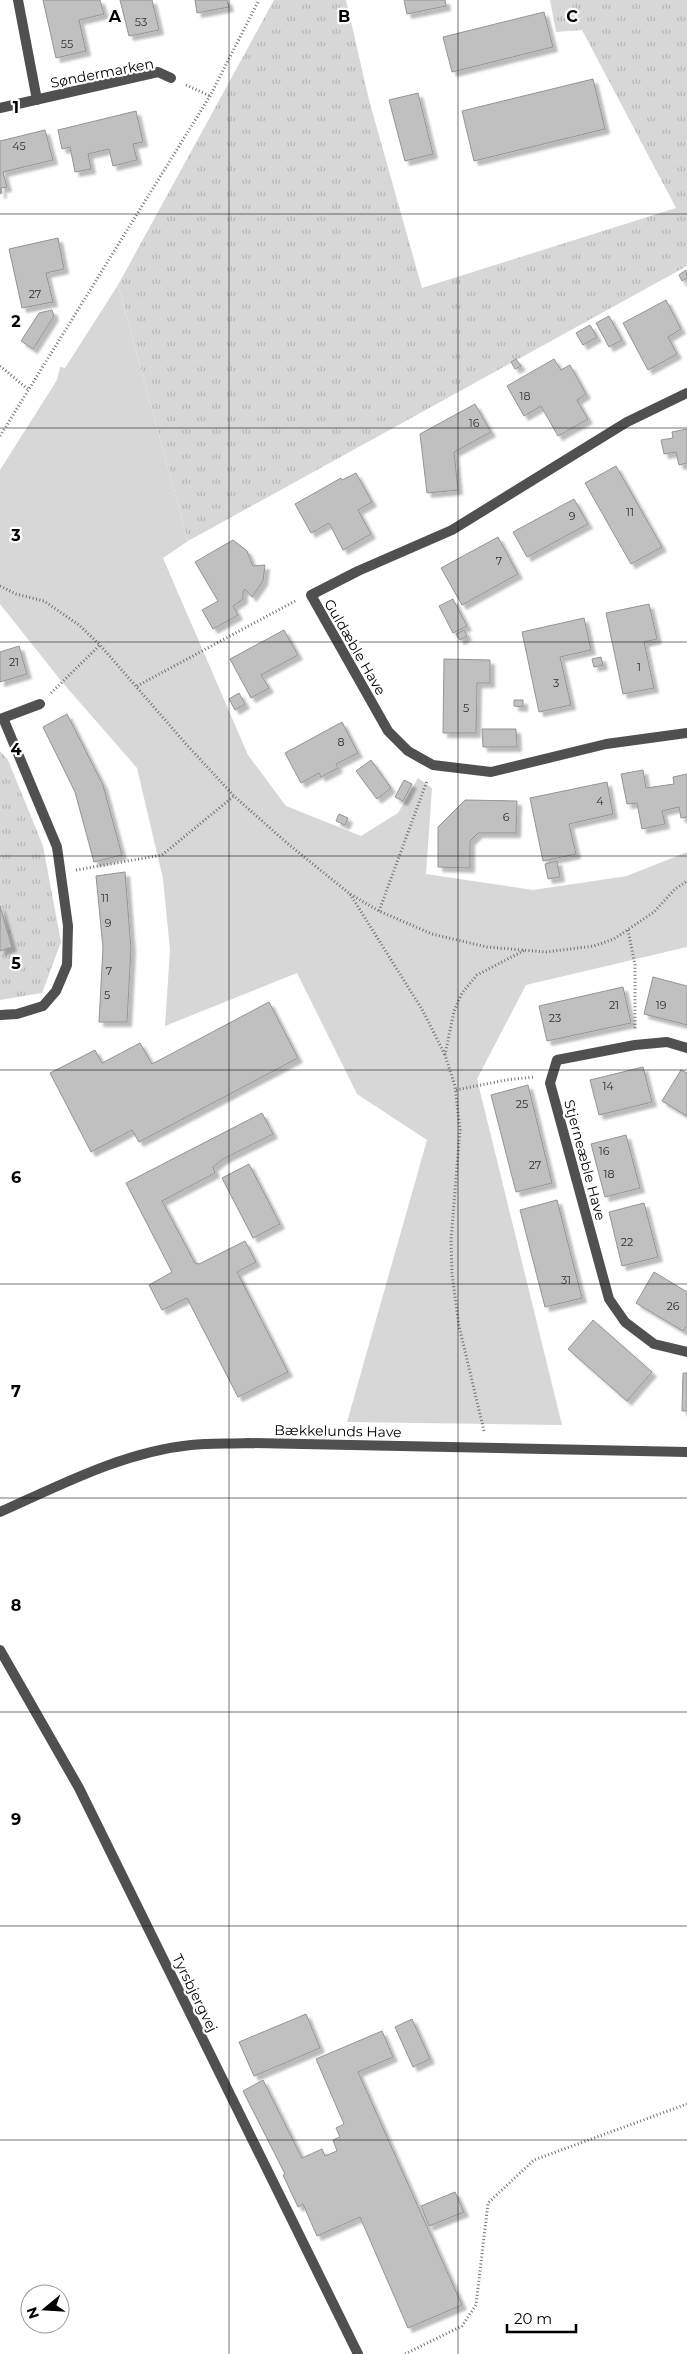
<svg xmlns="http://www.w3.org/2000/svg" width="687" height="2354" font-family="Montserrat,sans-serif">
<defs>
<pattern id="grass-tufts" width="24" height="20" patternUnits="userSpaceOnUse" patternTransform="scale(1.25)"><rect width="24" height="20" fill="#d7d7d7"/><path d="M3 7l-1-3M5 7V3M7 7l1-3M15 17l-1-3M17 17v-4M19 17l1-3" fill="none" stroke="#b7b7b7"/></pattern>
<filter id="shadow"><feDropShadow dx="4.5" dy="4.5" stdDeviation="1" flood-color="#0004"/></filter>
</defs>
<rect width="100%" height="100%" fill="#fff"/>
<path fill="url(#grass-tufts)" d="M 274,0 L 346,0 L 369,100 L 422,288 L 676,208 L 582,30 L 556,32 L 550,0 L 687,0 L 687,266 L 188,541 L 118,285 Z
M 0,751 L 8,760 L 43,846 L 61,942 L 42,993 L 0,1000 Z"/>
<path fill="#d7d7d7" d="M 118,285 L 188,541 L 163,558 L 248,755 L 286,806 L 361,836 L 398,813 L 418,778 L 432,788 L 426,874 L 533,890 L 627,876 L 687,852 L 687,947 L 526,985 L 477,1079 L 562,1425 L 347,1422 L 427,1140 L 357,1094 L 297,973 L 165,1026 L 170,950 L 163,879 L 137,768 L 62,682 L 0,604 L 0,470 L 57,380 L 60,367 L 65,368 Z"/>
<path fill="#c0c0c0" stroke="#949494" filter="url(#shadow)" d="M 43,0 L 100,0 L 104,14 L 79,20 L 86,51 L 56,58 Z
M 120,0 L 152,0 L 159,30 L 129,36 Z
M 195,0 L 227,0 L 229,7 L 197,13 Z
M 404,0 L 445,0 L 446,6 L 407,14 Z
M 544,12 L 553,47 L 452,72 L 443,37 Z
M 593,79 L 605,129 L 474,161 L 462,111 Z
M 418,93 L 433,154 L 405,161 L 389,100 Z
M 136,111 L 143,142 L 133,144 L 137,160 L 113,166 L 109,149 L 88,154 L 91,169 L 75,172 L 70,147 L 62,149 L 58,130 Z
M 45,130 L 53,160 L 3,172 L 7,187 L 1,188 L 2,193 L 0,194 L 0,141 Z
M 58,238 L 64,269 L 46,273 L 53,302 L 22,308 L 9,249 Z
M 686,270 L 687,278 L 682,281 L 679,275 Z
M 666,300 L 681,329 L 668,337 L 677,354 L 648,370 L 623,323 Z
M 52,310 L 54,316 L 33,349 L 21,341 L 39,313 Z
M 609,316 L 622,340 L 609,347 L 596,323 Z
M 590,325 L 597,337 L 583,345 L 576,333 Z
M 516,359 L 521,366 L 515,369 L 511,362 Z
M 554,359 L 561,370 L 570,365 L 586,394 L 577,400 L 588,419 L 558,436 L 541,406 L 524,416 L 507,386 Z
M 475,404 L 491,432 L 454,452 L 458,490 L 427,493 L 420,434 Z
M 687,429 L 687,463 L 679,465 L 676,452 L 664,454 L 661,440 L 673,438 L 672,432 Z
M 616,466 L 662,547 L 631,564 L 585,483 Z
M 356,473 L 372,502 L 358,510 L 371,534 L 343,550 L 329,523 L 311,533 L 295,504 L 341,478 L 342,480 Z
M 574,499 L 588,524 L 527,557 L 513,532 Z
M 498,537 L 518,574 L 462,605 L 441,568 Z
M 233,540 L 247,551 L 253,566 L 265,565 L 263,581 L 252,597 L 245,589 L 243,592 L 243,599 L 233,606 L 238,615 L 213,629 L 202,610 L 218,601 L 195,562 Z
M 453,599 L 467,626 L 453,633 L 439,606 Z
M 649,604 L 657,639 L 644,642 L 654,688 L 623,694 L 606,613 Z
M 584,618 L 591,650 L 560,657 L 571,705 L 539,712 L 522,632 Z
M 284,630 L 298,655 L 261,675 L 269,688 L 251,698 L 230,659 Z
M 464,630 L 467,636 L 460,640 L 456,634 Z
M 19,646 L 27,674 L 0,682 L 0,652 Z
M 601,657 L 603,665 L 594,667 L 592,659 Z
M 444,659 L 490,660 L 490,683 L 477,683 L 476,733 L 443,733 Z
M 239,693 L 245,704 L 235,710 L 229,699 Z
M 514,700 L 523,700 L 523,707 L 514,706 Z
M 67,714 L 103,785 L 122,855 L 94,862 L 75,792 L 43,727 Z
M 342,722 L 358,753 L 336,764 L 338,768 L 321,777 L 319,773 L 301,783 L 285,753 Z
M 482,729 L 516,729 L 517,747 L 483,747 Z
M 371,760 L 391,788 L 377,799 L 356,771 Z
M 643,770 L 646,788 L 674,784 L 673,777 L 687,774 L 687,817 L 681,818 L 679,807 L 662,811 L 665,824 L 642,829 L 637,803 L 627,804 L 621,774 Z
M 404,780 L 412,784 L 403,801 L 395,797 Z
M 607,782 L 613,814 L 569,824 L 576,854 L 543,861 L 530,798 Z
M 465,800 L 517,801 L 516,833 L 478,833 L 470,841 L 470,868 L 438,867 L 438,827 Z
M 339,814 L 348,818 L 345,825 L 336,821 Z
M 557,861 L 560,877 L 548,879 L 545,864 Z
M 125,872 L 131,949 L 127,1022 L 99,1022 L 103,948 L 96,876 Z
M 0,906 L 12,947 L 0,951 Z
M 653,977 L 687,986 L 687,1025 L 644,1014 Z
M 623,987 L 631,1023 L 547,1041 L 539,1006 Z
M 269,1002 L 298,1058 L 139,1142 L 132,1130 L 91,1152 L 50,1073 L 95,1050 L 102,1063 L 140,1043 L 152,1064 Z
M 643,1067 L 652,1102 L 599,1115 L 590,1080 Z
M 681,1070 L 687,1073 L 687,1116 L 662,1101 Z
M 528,1085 L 552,1183 L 516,1192 L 491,1095 Z
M 262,1113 L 273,1134 L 223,1159 L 213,1167 L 215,1173 L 162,1201 L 195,1263 L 199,1264 L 245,1241 L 256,1262 L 237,1272 L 288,1372 L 238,1397 L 187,1298 L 162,1310 L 149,1285 L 172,1272 L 126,1183 Z
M 626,1135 L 640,1188 L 605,1197 L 591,1144 Z
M 249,1164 L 280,1224 L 253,1238 L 222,1178 Z
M 557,1200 L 582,1298 L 545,1307 L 520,1210 Z
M 644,1203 L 658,1257 L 622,1266 L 609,1212 Z
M 654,1272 L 687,1292 L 687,1325 L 683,1331 L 636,1303 Z
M 593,1320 L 652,1372 L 627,1401 L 568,1349 Z
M 683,1373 L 687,1373 L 687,1411 L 682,1411 Z
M 306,2014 L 320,2048 L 254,2076 L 239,2042 Z
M 412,2019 L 430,2059 L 413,2067 L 395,2027 Z
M 382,2031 L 393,2057 L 358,2072 L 462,2305 L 408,2328 L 360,2217 L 317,2236 L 303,2204 L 298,2207 L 283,2175 L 285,2174 L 243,2091 L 263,2080 L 302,2158 L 322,2149 L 325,2156 L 337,2151 L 333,2140 L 340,2137 L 336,2128 L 344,2124 L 316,2059 Z
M 455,2192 L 464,2212 L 429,2226 L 421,2206 Z"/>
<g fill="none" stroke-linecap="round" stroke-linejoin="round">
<path stroke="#727272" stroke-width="3" stroke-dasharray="1 2.5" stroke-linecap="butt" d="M 186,85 L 210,96
M 0,366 L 29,390
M 0,436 L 210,96 L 259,0
M 0,586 L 16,594 L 44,601 L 79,625 L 100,645 L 186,744 L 234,796 L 287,843 L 350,894 L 379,911 L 432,934 L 487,947 L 546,952 L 594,946 L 614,939 L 654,912 L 675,889 L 687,881
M 137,686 L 297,600
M 51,693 L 100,645
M 76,870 L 162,855 L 234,796
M 350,894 L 423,1011 L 445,1055
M 379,911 L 427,781
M 628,930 L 635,965 L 635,1029
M 456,1090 L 506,1080 L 534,1077
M 484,1431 L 459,1326 L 452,1274 L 451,1240 L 460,1130 L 455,1086 L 445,1055 L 454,1011 L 462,993 L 477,975 L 525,950
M 405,2354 L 462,2326 L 476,2305 L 488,2203 L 534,2160 L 687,2104"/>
<path stroke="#505050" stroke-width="10" d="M 18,0 L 37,100
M 0,108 L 158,72 L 171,78
M 687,393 L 627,422 L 452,530 L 358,571 L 311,595 L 388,731 L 408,751 L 433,765 L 491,772 L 606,744 L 687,733
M 0,719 L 40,704
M 0,1015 L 17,1014 L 43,1006 L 56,991 L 67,965 L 68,926 L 57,847 L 3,718
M 687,1048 L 667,1042 L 635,1045 L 557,1060 L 550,1083 L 609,1299 L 625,1322 L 654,1344 L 687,1352
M 0,1512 C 61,1485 123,1452 191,1445 C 209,1443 229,1444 248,1443 L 687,1452"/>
<path stroke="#505050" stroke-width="10" d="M 0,1650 L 79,1788 L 358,2354"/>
</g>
<path fill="none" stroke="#000" stroke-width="1" stroke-opacity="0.55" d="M 229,0 L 229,2354M 458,0 L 458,2354M 0,214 L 687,214M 0,428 L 687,428M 0,642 L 687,642M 0,856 L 687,856M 0,1070 L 687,1070M 0,1284 L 687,1284M 0,1498 L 687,1498M 0,1712 L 687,1712M 0,1926 L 687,1926M 0,2140 L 687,2140"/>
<g text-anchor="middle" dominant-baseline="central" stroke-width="4.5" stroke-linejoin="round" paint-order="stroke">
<g font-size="11" fill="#303030">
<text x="141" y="22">53</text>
<text x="67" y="44">55</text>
<text x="19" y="146">45</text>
<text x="35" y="294">27</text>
<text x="525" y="396">18</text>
<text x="474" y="423">16</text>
<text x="630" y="512">11</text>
<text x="572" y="516">9</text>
<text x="499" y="561">7</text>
<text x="14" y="662">21</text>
<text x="639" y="667">1</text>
<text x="556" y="683">3</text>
<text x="466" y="708">5</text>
<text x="341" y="742">8</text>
<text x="600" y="801">4</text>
<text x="506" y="817">6</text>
<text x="105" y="898">11</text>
<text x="108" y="923">9</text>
<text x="109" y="971">7</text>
<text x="107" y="995">5</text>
<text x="614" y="1005">21</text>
<text x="661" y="1005">19</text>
<text x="555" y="1018">23</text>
<text x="608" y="1086">14</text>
<text x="522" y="1104">25</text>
<text x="604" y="1151">16</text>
<text x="535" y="1165">27</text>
<text x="609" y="1174">18</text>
<text x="627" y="1242">22</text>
<text x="566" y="1280">31</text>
<text x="673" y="1306">26</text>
</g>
<g font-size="14" fill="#000" stroke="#fff">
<text transform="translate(102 73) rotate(-11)">Søndermarken</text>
<text transform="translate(355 647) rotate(60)">Guldæble Have</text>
<text transform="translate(585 1160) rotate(75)">Stjerneæble Have</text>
<text transform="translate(338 1431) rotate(1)">Bækkelunds Have</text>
<text transform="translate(195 1993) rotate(64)">Tyrsbjergvej</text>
</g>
</g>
<g font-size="16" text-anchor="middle" font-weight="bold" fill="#000" stroke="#fff" stroke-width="4.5" stroke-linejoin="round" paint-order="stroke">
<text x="115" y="22">A</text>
<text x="344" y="22">B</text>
<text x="572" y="22">C</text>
<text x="16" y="113">1</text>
<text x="16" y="327">2</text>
<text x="16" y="541">3</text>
<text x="16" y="755">4</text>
<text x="16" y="969">5</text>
<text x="16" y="1183">6</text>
<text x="16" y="1397">7</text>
<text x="16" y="1611">8</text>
<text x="16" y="1825">9</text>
</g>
<g transform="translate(45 2309) rotate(252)"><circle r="24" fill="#ffffff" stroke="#999999"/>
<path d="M0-4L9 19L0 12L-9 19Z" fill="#000000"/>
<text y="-8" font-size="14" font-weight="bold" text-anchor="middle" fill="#000000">N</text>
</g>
<path d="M507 2324v8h69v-8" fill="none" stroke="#000000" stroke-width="2.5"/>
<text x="514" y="2324" font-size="15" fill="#000000" stroke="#ffffff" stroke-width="4" paint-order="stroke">20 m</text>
</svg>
